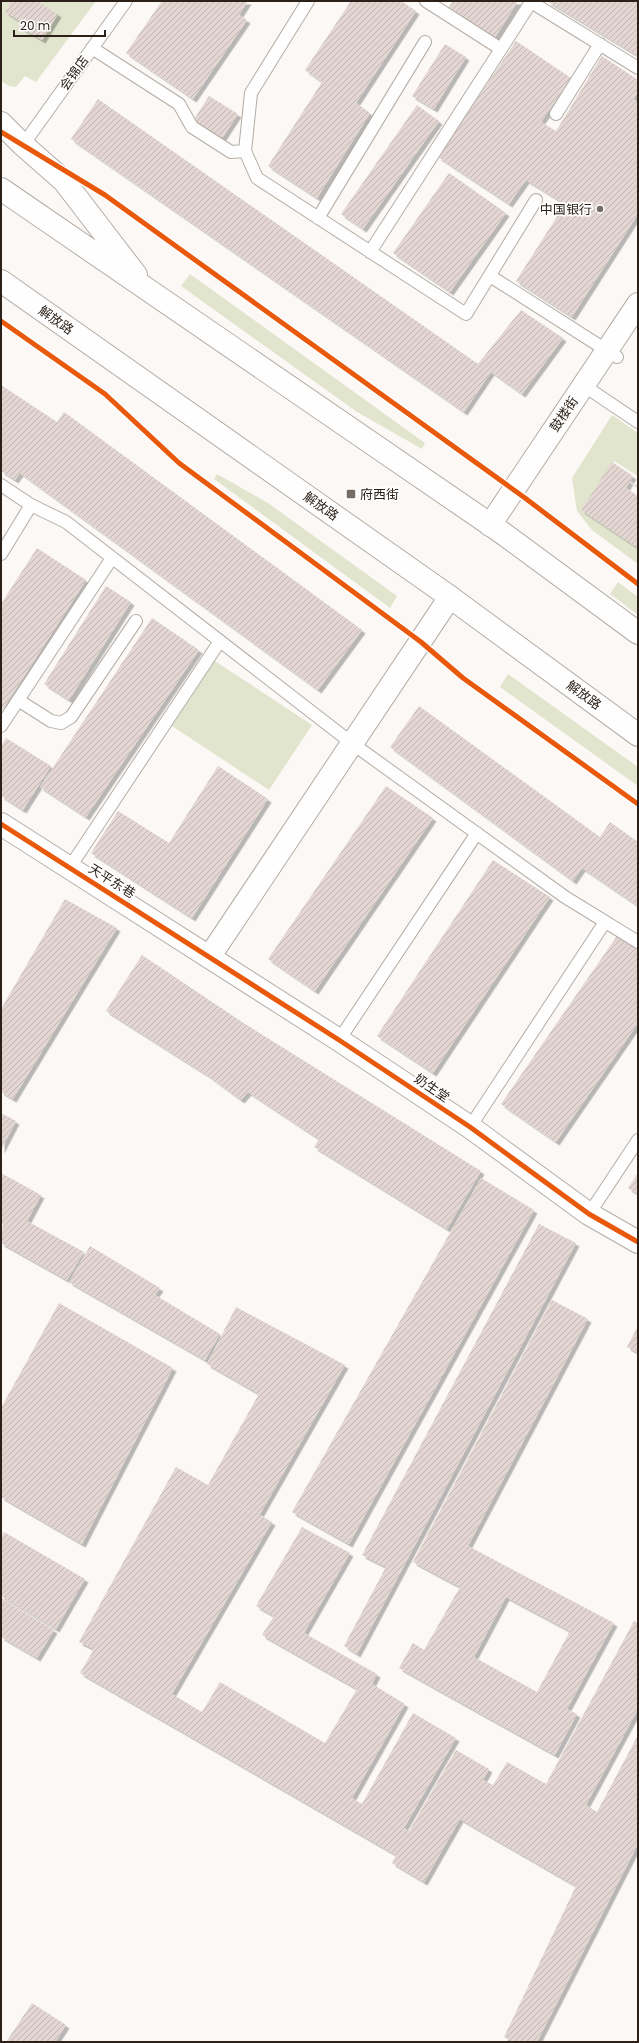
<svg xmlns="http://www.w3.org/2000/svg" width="639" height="2043" font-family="Poppins,'Noto Sans SC',sans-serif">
<defs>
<pattern id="building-hatch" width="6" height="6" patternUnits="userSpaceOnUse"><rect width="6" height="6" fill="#e3d6d2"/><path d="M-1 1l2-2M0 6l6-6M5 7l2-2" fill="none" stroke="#c3b7b4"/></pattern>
<filter id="shadow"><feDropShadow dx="3.5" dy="3.5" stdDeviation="0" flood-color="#0004"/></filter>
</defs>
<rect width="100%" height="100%" fill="#fbf8f5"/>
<path fill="#e1e5ce" d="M 1,1 L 96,1 L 36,82 L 25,76 L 16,87 L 9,86 L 1,81 Z
M 190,274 L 425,443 L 422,449 L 357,412 L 181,286 Z
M 612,415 L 638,433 L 638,476 L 614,461 L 581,510 L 638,548 L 638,564 L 592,530 L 577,511 L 572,478 Z
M 217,474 L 268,503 L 397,596 L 390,608 L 214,479 Z
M 618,582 L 638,597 L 638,615 L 610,594 Z
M 215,661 L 312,725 L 269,790 L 172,726 Z
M 508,674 L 638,767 L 638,786 L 500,687 Z"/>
<path fill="url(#building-hatch)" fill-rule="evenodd" filter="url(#shadow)" d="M 11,1 L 37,1 L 58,14 L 42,40 L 18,26 L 21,22 L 5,12 Z
M 162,1 L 248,1 L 239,15 L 247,20 L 193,99 L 126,53 Z
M 351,1 L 401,1 L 416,11 L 356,103 L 370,113 L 317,198 L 268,166 L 322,82 L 305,70 Z
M 453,1 L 518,1 L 494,39 L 447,10 Z
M 547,1 L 638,1 L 638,56 Z
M 516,41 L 571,78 L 541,122 L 556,131 L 602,56 L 638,80 L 638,92 L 633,99 L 638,102 L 638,214 L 572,317 L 516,281 L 565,204 L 526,180 L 509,204 L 438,157 Z
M 445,44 L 466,57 L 434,109 L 412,96 Z
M 209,96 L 238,114 L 221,140 L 193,121 Z
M 98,99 L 478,364 L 521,310 L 563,338 L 522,394 L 491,372 L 464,412 L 71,139 Z
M 417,105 L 439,121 L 363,229 L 341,214 Z
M 449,173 L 506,213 L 450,292 L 393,253 Z
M 1,385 L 57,422 L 64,412 L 362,630 L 318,690 L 20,473 L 15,480 L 1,471 Z
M 612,462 L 633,476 L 626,488 L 638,496 L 638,548 L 581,510 Z
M 37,548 L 86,580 L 1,712 L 1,604 Z
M 106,586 L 131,602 L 69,700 L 44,684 Z
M 152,618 L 199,650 L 86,817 L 40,787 Z
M 419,706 L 600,837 L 610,822 L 638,842 L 638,906 L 582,868 L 573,881 L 390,747 Z
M 6,738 L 51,766 L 23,810 L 1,796 L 1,747 Z
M 218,766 L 268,799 L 192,918 L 91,853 L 118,811 L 169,843 Z
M 386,786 L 433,818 L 315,991 L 268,959 Z
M 493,860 L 550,897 L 433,1073 L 377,1036 Z
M 65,899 L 117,928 L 13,1099 L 1,1092 L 1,1009 Z
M 619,933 L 638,946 L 638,1023 L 556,1142 L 501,1104 Z
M 142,955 L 245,1024 L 481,1171 L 447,1229 L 314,1147 L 319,1139 L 248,1092 L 241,1100 L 207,1075 L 106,1011 Z
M 1,1113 L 16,1121 L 1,1150 Z
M 1,1173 L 41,1195 L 27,1221 L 84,1252 L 67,1280 L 1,1243 L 3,1224 L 1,1223 Z
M 638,1173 L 638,1194 L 628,1188 Z
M 481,1178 L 534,1210 L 349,1544 L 292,1512 Z
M 539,1224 L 576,1243 L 357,1654 L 344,1646 L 386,1567 L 362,1555 Z
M 90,1246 L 160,1288 L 155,1295 L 220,1334 L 205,1360 L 69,1282 Z
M 552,1300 L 588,1319 L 468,1546 L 614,1623 L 567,1709 L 577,1714 L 555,1755 L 399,1668 L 413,1643 L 424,1650 L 460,1587 L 413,1562 ZM 506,1597 L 570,1631 L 537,1692 L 474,1657 Z
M 59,1303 L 173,1368 L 82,1544 L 1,1497 L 1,1408 Z
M 236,1307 L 345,1365 L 260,1514 L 236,1501 L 272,1522 L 172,1694 L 202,1712 L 220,1682 L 325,1743 L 357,1689 L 262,1635 L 274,1616 L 256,1606 L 302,1527 L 350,1553 L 304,1633 L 377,1674 L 372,1684 L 405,1704 L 352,1798 L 362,1804 L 413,1713 L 456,1738 L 404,1828 L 409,1831 L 456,1750 L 489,1769 L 483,1780 L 493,1785 L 507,1762 L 546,1784 L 634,1621 L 638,1623 L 638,1709 L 586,1805 L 597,1812 L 638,1735 L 638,1844 L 537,2042 L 515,2042 L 504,2037 L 576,1886 L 460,1819 L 424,1882 L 392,1863 L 396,1855 L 80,1673 L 94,1649 L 79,1642 L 176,1467 L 208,1485 L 259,1394 L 207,1364 Z
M 638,1326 L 638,1353 L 627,1347 Z
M 4,1532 L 85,1579 L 56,1629 L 1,1596 L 1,1538 Z
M 1,1598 L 54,1630 L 37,1658 L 1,1637 Z
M 32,2003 L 66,2025 L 55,2042 L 6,2042 Z"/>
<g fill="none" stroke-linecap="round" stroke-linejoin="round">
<g stroke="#b4ada7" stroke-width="14">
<path id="service" d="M 308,1 L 251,93 L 245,151 L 257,178 L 466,314 L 536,200
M 426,1 L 501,49 L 531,2 L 638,68
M 92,48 L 179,104 L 192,127 L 231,152 L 245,151
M 556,114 L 600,44
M 23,145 L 126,1
M 318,218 L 425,42
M 370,252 L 501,49
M 490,276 L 617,357
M 583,385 L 638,422
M 1,485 L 31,505 L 66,522 L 353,744 L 565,897 L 638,942
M 1,554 L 31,505
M 18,700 L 51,721 L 61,723 L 71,717 L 136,621
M 1,726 L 112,558
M 70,867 L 220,641
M 339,1040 L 477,833
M 470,1127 L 605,922
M 589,1214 L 638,1140"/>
</g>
<g stroke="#b4ada7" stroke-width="24">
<path id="minor" d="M 1,824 L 339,1040 L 470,1127 L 589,1214 L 638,1242
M 210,956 L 450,597"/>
</g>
<g stroke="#b4ada7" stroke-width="24">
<path id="tertiary" d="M 490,525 L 638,304"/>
</g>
<g stroke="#b4ada7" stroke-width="24">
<path id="primary" d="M 1,123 L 23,145 L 64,181 L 136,275
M 1,189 L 501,532 L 638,633
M 1,281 L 450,597 L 638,735"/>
</g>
<path stroke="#dad9d7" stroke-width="2.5" stroke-dasharray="4 2" stroke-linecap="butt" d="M 630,482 L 638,487"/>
<use href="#service" stroke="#fefefe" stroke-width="12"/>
<use href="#minor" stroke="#fefefe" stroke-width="22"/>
<use href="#tertiary" stroke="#fefefe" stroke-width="22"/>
<use href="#primary" stroke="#fefefe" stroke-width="22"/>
<g stroke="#fff" stroke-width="8">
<path id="cycleway" d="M 1,132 L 105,195 L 525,498 L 638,584
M 1,321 L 105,394 L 179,463 L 421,642 L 463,678 L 638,804
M 1,824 L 339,1040 L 470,1127 L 589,1214 L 638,1242"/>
</g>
<use href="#cycleway" stroke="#e8590c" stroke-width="5"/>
</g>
<g fill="#746c65" stroke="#fff" stroke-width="1.5">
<circle cx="600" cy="209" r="4"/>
<rect x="346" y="489" width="10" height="10" rx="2"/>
</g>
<g text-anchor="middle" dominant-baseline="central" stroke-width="3.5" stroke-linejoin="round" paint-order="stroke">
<g font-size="13" fill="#2c2118" stroke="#fff">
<text transform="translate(74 73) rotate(-54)">会锦店</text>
<text transform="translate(56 320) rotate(35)">解放路</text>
<text transform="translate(564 414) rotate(-56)">鼓楼街</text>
<text transform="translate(321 506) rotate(35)">解放路</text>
<text transform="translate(584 695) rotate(36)">解放路</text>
<text transform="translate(112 881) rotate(32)">天平东巷</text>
<text transform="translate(432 1088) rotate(34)">奶生堂</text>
</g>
<g font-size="13" fill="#2c2118" stroke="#fff" text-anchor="end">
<text x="592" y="209">中国银行</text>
<text x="360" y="494" text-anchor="start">府西街</text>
</g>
</g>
<rect width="639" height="2043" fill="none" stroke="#2c2118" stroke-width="4"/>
<path d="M14 30v6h91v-6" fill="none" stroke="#2c2118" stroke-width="2"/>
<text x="20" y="30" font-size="12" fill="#2c2118" stroke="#ffffff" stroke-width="3" paint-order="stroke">20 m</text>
</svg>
